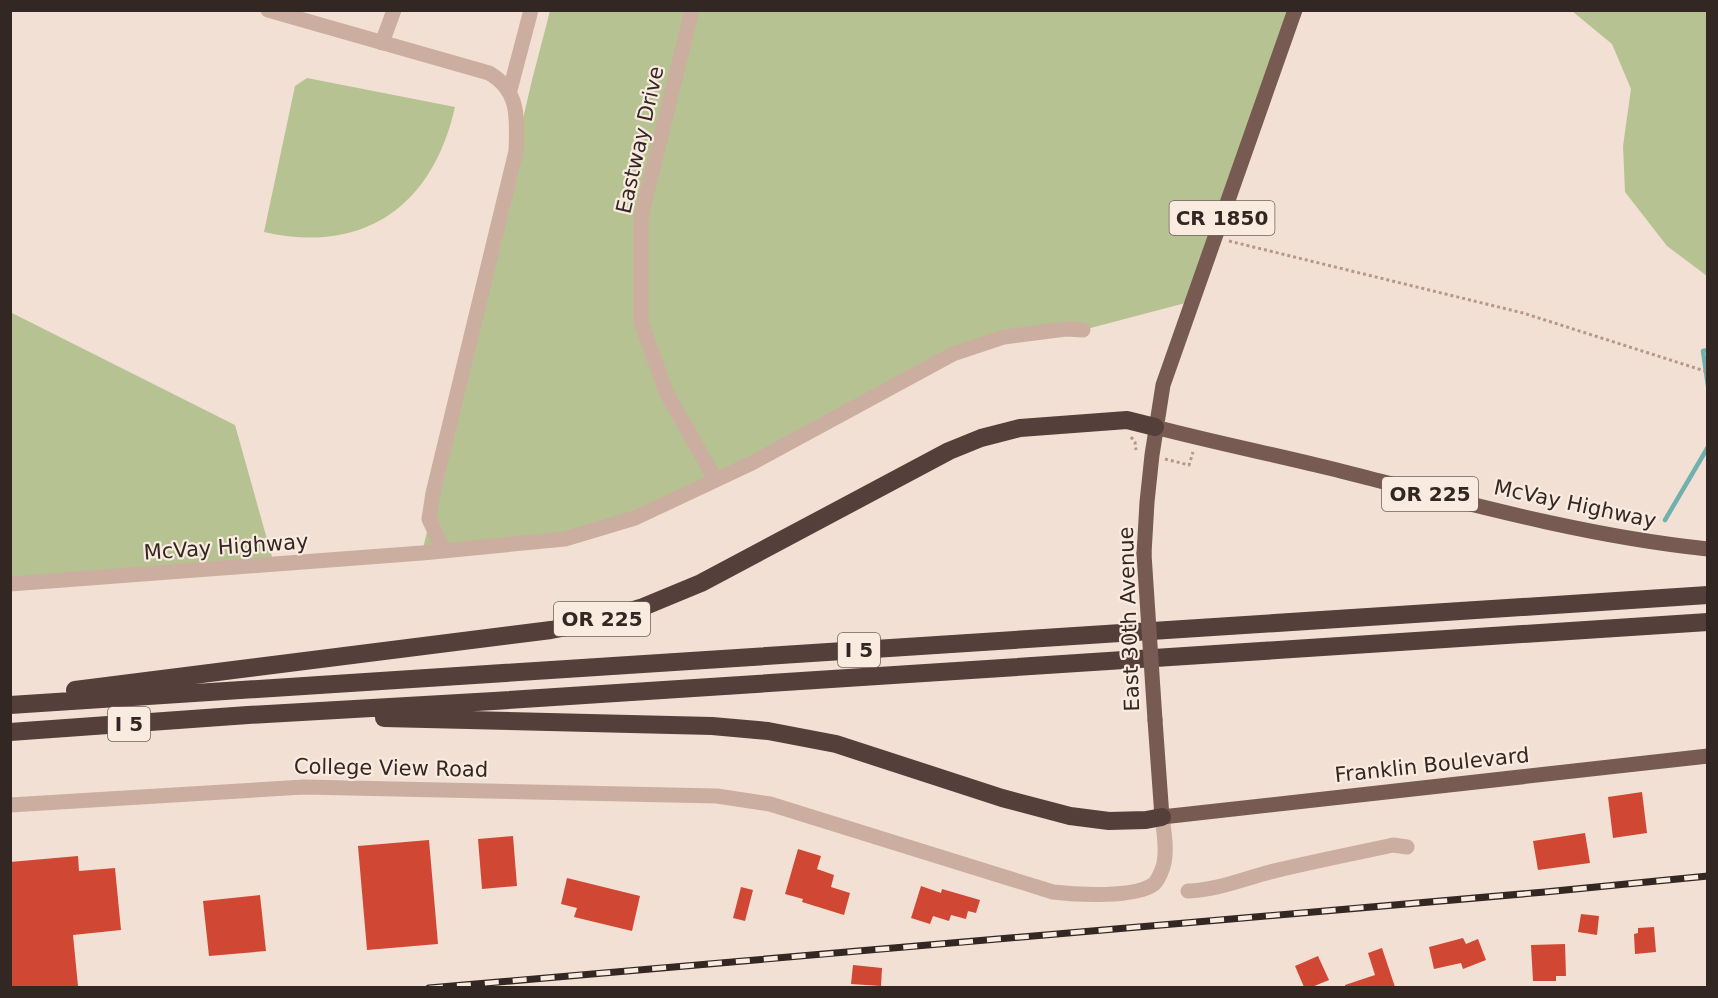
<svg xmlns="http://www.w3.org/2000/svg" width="1718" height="998" font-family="'DejaVu Sans',sans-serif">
<rect width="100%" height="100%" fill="#f2e0d4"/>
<path fill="#b7c293" d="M 550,11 L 1295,11 L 1193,301 L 1083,330 L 1004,337 L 953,354 L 752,463 L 605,528 L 422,553 L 532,80 Z
M 1572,11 L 1707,11 L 1707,276 L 1667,246 L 1625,192 L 1623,146 L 1631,89 L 1612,44 Z
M 307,78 L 455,107 C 433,205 365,255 264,232 L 295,86 Z
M 10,312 L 235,425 L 274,564 L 11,583 Z"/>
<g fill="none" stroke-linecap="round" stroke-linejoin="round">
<path stroke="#71b1ad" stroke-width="4.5" d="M 1708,350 L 1703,351 L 1708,386
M 1665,520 L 1708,447"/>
</g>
<path fill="#d04834" d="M 1642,792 L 1647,833 L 1613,838 L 1608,797 Z
M 1585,833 L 1590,863 L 1538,870 L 1533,841 Z
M 513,836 L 517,886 L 482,889 L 478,839 Z
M 429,840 L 438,944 L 367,950 L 358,846 Z
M 798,849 L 821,856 L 817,869 L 834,875 L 831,887 L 850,893 L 844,915 L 802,902 L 803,899 L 785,894 Z
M 78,856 L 79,871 L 115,868 L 121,930 L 73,935 L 78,986 L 10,987 L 10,862 Z
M 567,878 L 640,896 L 632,931 L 574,917 L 577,908 L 561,904 Z
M 921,886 L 941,893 L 942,889 L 980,900 L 976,913 L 968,911 L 966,919 L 951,915 L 949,921 L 933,916 L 930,924 L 911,918 Z
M 741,887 L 753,890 L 745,921 L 733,918 Z
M 260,895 L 266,951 L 209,956 L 203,901 Z
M 1581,914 L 1599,916 L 1597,935 L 1578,932 Z
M 1654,927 L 1656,952 L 1635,954 L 1634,934 L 1638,933 L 1638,928 Z
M 1463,938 L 1466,944 L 1478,939 L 1486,960 L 1463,969 L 1461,963 L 1434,969 L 1429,947 Z
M 1565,944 L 1566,976 L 1556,976 L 1556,981 L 1533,981 L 1531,945 Z
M 1382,948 L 1395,987 L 1345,987 L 1345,985 L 1375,975 L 1368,953 Z
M 1318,956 L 1329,980 L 1312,987 L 1304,987 L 1295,966 Z
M 853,965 L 882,968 L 881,986 L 851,984 Z"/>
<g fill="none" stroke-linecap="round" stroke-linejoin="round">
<path stroke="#b6988a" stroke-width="3" stroke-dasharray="3 3" stroke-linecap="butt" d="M 1229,241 L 1523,313 L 1708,372
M 1131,437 L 1135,442 L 1136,450
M 1165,459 L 1189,465 L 1193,452"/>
<path stroke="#cbae9f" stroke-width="15" d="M 268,10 L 489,73 C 520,91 517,118 516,151 L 433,493 L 429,519 L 444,551
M 692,10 L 641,217 L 641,322 L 666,392 L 715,479
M 382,43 L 394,10
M 510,90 L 531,10
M 10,584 L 422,553 L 565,539 L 635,518 L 752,463 L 953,354 L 1004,337 L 1066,329 L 1083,330
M 10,805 L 304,787 L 717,796 L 770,804 L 1053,892 C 1077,895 1135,898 1154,884 C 1158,880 1163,869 1164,863 C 1167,849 1164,831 1162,817
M 1188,891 C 1217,890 1243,879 1270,872 C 1311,862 1352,854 1393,845 L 1407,847"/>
<path stroke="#775b53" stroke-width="15" d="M 1155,427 C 1216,443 1277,455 1337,470 C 1459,501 1582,536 1708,549
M 1144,554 L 1147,502 L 1152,455 L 1163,385 L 1295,10
M 1155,720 L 1162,817 L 1708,756"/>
<path stroke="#553f3a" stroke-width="18" d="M 75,690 L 551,630 L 593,622 L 643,607 L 701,583 L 949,451 L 981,438 L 1020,428 L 1127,420 L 1155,427
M 10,705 L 1708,595
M 384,718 L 712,726 L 768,731 L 836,744 L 1002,798 L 1070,816 L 1109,821 L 1146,820 L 1162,817
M 10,732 L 248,715 L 494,701 L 1708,622"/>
<g stroke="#332723" stroke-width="7">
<path id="rail" d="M 429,988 L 1545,892 L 1708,876"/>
</g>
<use href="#rail" stroke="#faebe0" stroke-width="4.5" stroke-dasharray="14" stroke-linecap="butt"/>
<path stroke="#775b53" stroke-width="15" d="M 1144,554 L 1155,720"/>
</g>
<g text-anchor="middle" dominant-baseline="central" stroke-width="4.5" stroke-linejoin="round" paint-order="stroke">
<g fill="#faebe0" stroke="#6f625c" stroke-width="1.5">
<rect x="1169.5" y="201" width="105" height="34" rx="4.5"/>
<rect x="1382" y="477" width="96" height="34" rx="4.5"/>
<rect x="554" y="602" width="96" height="34" rx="4.5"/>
<rect x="838" y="633" width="42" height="34" rx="4.5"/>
<rect x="108" y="707" width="42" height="34" rx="4.5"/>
</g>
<g font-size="20" font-weight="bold" fill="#332723">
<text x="1222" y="218">CR 1850</text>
<text x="1430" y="494">OR 225</text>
<text x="602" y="619">OR 225</text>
<text x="859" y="650">I 5</text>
<text x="129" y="724">I 5</text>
</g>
<g font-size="21" fill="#332723" stroke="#faebe0">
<text transform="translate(640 140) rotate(-77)">Eastway Drive</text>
<text transform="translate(1575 504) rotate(12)">McVay Highway</text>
<text transform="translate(226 547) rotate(-4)">McVay Highway</text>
<text transform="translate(1129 619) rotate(-92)">East 30th Avenue</text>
<text transform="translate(1432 765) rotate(-6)">Franklin Boulevard</text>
<text transform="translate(391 768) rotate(1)">College View Road</text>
</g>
</g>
<rect width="1718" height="998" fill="none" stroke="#332723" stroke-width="24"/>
</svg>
